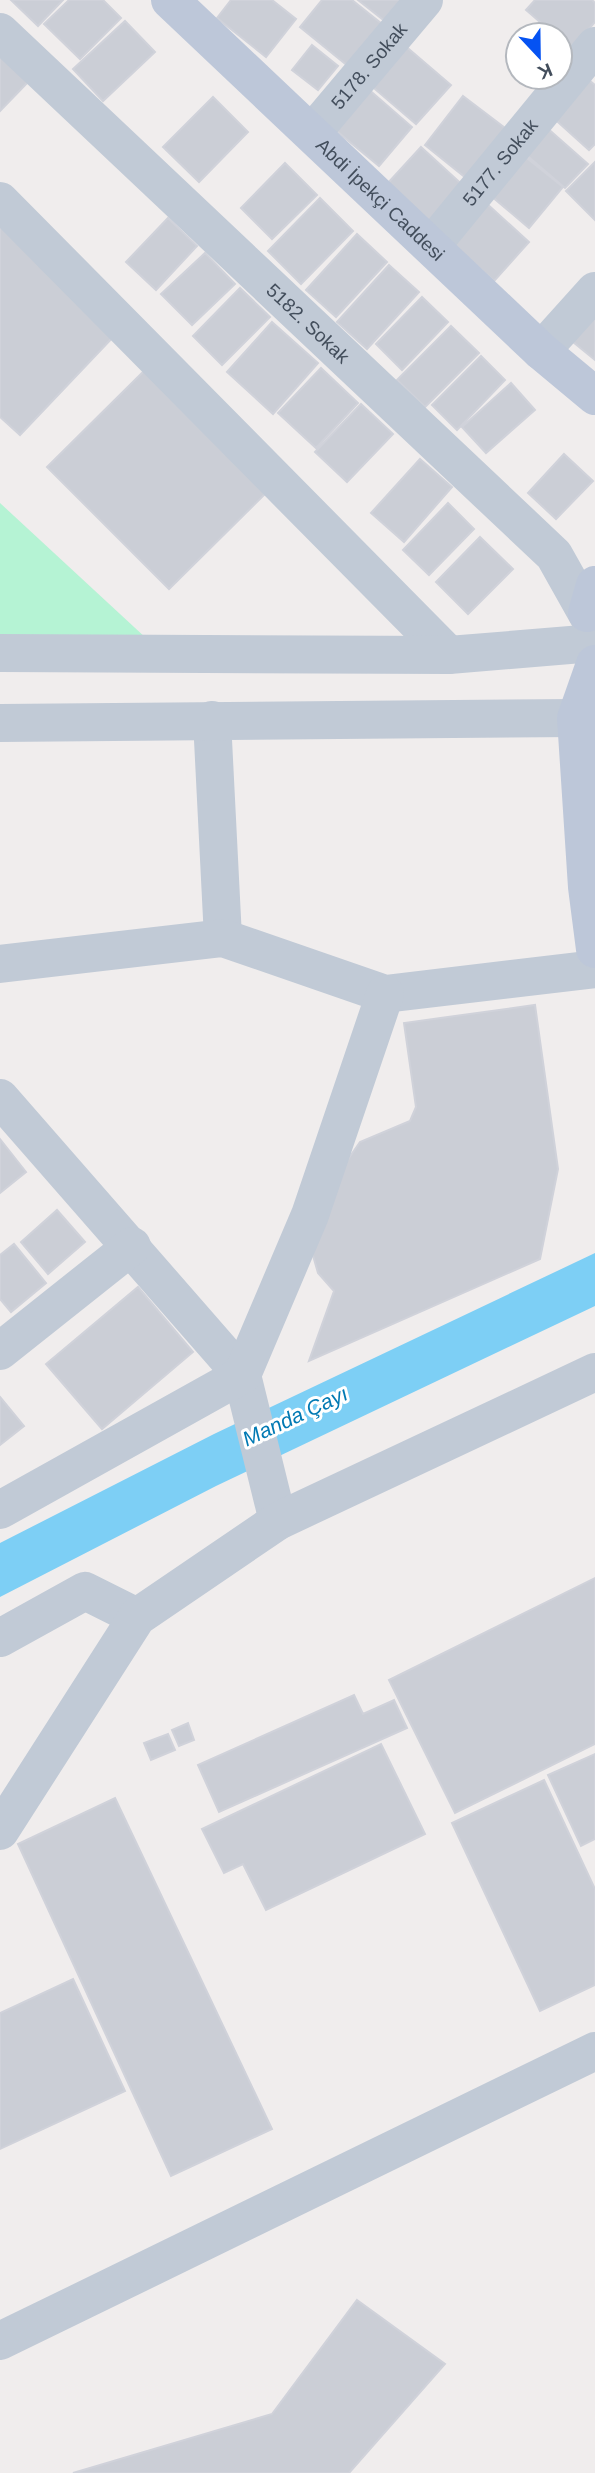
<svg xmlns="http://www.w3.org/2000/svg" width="595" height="2473" font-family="Helvetica,sans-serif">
<rect width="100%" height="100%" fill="#f0eded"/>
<path fill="#b5f3d4" d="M 0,503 L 147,639 L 0,636 Z"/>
<path fill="#7dcff5" d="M 595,1253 L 595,1306 L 216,1486 L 0,1597 L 0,1543 L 214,1434 Z"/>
<path fill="#cbced6" stroke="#d0d2da" stroke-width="2" d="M 11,0 L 63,0 L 38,26 Z
M 69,0 L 103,0 L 121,18 L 80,59 L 44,24 Z
M 231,0 L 272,0 L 296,19 L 266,57 L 217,18 Z
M 322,0 L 352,0 L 382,24 L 348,66 L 300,27 Z
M 358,0 L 404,0 L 386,22 Z
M 535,0 L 592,0 L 595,3 L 595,22 L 571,49 L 560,39 L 560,35 L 555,35 L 526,10 Z
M 125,21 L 155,52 L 103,101 L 73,69 Z
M 403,44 L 451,85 L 416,124 L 369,84 Z
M 312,45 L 338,66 L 318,90 L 292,70 Z
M 0,52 L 30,80 L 0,111 Z
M 584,76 L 595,85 L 595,144 L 589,150 L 550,115 Z
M 367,88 L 412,127 L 379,166 L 333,128 Z
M 463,96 L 505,128 L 466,178 L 425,145 Z
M 213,97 L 248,132 L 199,182 L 163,147 Z
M 546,127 L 588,164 L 565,188 L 524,153 Z
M 421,147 L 467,189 L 432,226 L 387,184 Z
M 523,155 L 563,187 L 529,228 L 490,195 Z
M 595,162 L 595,220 L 566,191 Z
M 285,163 L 317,195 L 272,239 L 241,208 Z
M 320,198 L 353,231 L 301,284 L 268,251 Z
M 485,202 L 529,242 L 494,281 L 449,241 Z
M 168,218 L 197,246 L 156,290 L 126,262 Z
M 0,226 L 116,334 L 20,435 L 0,417 Z
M 357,234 L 387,262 L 336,317 L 306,290 Z
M 205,253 L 235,284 L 192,325 L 161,294 Z
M 389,265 L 419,292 L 367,349 L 337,322 Z
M 240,288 L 270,317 L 222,365 L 193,336 Z
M 422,297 L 448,322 L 402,370 L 376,344 Z
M 595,303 L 595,360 L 567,337 Z
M 272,322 L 318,363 L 273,414 L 227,372 Z
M 451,326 L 479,353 L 425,407 L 397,380 Z
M 481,356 L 505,380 L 457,430 L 432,405 Z
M 321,368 L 358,403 L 316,448 L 278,413 Z
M 144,371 L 266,493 L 169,589 L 47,467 Z
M 511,383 L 535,410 L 486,453 L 462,427 Z
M 361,404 L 393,434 L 347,482 L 315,452 Z
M 564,454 L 593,481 L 556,519 L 528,493 Z
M 420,459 L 452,487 L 404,542 L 371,513 Z
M 448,503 L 474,529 L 429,575 L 403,550 Z
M 480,537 L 513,569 L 468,614 L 436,582 Z
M 535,1005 L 558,1169 L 540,1259 L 309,1361 L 334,1291 L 318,1273 L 312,1252 L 342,1168 L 360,1142 L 410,1121 L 416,1107 L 404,1023 Z
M 0,1139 L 26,1172 L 0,1193 Z
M 57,1210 L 85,1242 L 48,1274 L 21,1242 Z
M 14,1244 L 46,1283 L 11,1312 L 0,1299 L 0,1255 Z
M 138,1287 L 193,1352 L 102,1429 L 46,1364 Z
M 0,1397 L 24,1426 L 0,1445 Z
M 595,1578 L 595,1744 L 455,1813 L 389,1680 Z
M 354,1695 L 363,1714 L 394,1700 L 407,1728 L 219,1812 L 198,1765 Z
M 188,1723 L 194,1740 L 179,1746 L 172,1730 Z
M 168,1734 L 175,1750 L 151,1760 L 144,1743 Z
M 381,1744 L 425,1834 L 266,1910 L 243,1864 L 224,1873 L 202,1829 Z
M 595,1754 L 595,1839 L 581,1846 L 548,1775 Z
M 544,1780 L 595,1889 L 595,1985 L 540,2011 L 452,1823 Z
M 115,1798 L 272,2129 L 171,2176 L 18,1844 Z
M 73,1979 L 125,2091 L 0,2149 L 0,2013 Z
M 357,2300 L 445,2364 L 349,2473 L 73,2473 L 272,2414 Z"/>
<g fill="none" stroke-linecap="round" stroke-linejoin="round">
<g stroke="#c1cad6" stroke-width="38">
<path id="s1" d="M 0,32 L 554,555 L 595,628"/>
<path id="s2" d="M 312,133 L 424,0"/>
<path d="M 0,201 L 449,655"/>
<path id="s3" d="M 432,245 L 595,46"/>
<path d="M 541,351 L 595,291"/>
<path d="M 212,720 L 223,938"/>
<path d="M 0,964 L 223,938 L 385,994 L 595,969"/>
<path d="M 0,1098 L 242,1375 L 278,1521"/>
<path d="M 0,1351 L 132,1246"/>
<path d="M 0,1510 L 242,1375 L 310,1215 L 385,994"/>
<path d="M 0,1638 L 85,1591 L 137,1617"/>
<path d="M 0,1831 L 137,1617 L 278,1521 L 595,1372"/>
</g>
<path stroke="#c1cad6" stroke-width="38" d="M 0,653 L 449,655 L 595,643
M 0,723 L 576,718
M 0,2341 L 595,2051"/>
<g stroke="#bdc7d9" stroke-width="38">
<path id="s4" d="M 170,0 L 541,351 L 595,396"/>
<path d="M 587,613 L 595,585"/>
<path d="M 595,664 L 576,718 L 587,887 L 595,949"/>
</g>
</g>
<g text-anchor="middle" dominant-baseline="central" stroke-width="6" stroke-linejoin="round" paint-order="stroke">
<g font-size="19" fill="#434e5c" stroke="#fff">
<text stroke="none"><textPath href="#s2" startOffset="88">5178. Sokak</textPath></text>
<text stroke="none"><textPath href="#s3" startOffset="107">5177. Sokak</textPath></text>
<text stroke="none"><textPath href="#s4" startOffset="290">Abdi İpekçi Caddesi</textPath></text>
<text stroke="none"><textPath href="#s1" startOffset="424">5182. Sokak</textPath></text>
</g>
<g font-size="21" font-style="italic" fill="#0079b3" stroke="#fff">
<text transform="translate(295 1416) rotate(-25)">Manda Çayı</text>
</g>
</g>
<g transform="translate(539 56) rotate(158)"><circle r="33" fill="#ffffff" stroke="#b4b8be" stroke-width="2"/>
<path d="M0-5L12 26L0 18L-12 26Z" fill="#0552f2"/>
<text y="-10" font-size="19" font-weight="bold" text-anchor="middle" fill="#434e5c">K</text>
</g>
</svg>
